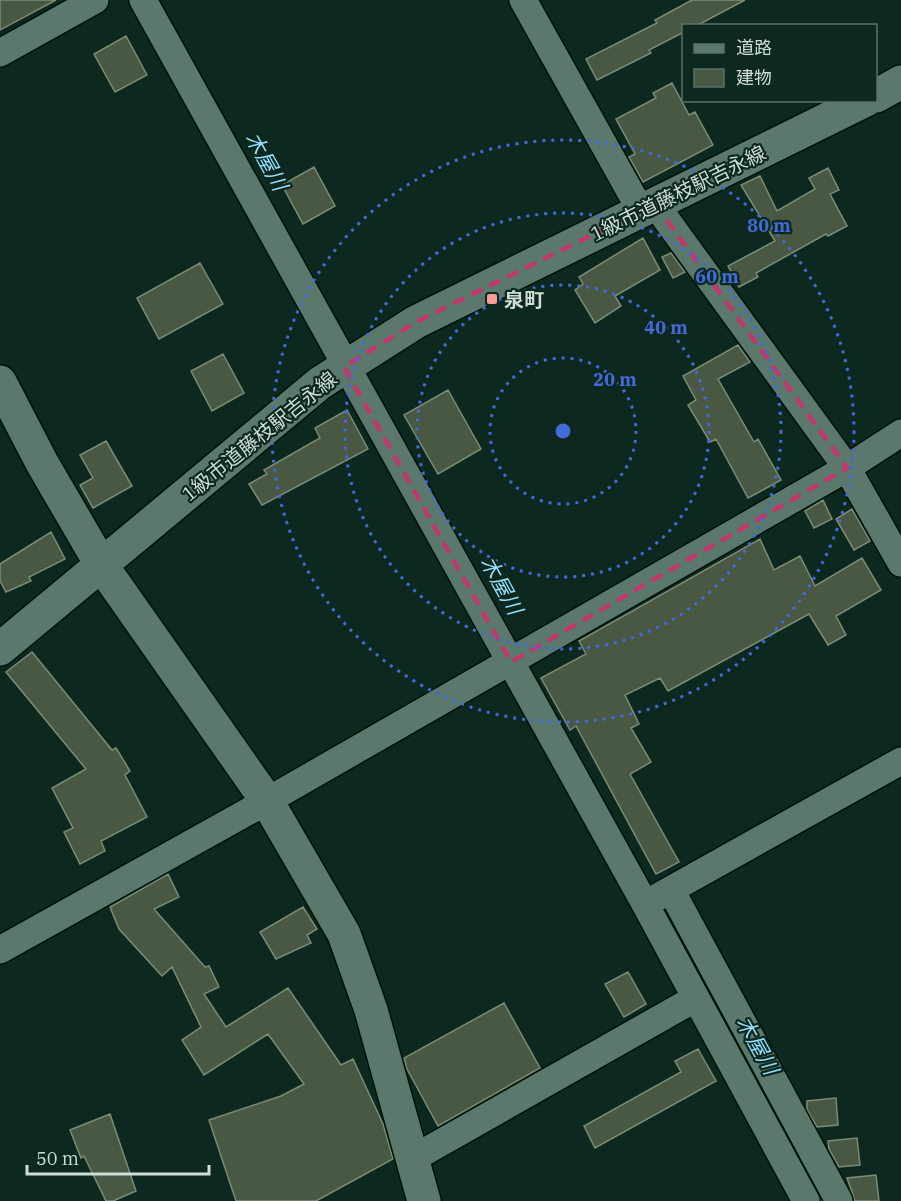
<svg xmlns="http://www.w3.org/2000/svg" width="901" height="1201" font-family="'IBM Plex Serif','Noto Sans JP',serif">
<rect width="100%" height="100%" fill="#0d291f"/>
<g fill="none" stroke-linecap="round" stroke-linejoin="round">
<path stroke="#38778f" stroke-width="8" d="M 724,1021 L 823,1201"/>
</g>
<path fill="#485843" stroke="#7b8d76" stroke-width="1.5" d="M 0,0 L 56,0 L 0,30 Z
M 692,0 L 745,0 L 696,26 L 684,26 L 684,32 L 649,50 L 651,53 L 597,80 L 586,59 L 657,23 L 655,20 Z
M 126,36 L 147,75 L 115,92 L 94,54 Z
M 672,83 L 689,115 L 695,112 L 713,145 L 643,182 L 629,157 L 635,154 L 616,119 L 656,98 L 653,93 Z
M 314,167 L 335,206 L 303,224 L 282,185 Z
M 828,168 L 839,190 L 830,194 L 847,226 L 828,236 L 826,234 L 756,273 L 758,277 L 739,287 L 728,266 L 775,241 L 741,185 L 760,176 L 777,211 L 815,189 L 809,178 Z
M 643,238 L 660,270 L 615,296 L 621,306 L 595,323 L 575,290 L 583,284 L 579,277 Z
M 671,253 L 685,272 L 673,278 L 662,257 Z
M 200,263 L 223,304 L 159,339 L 137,298 Z
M 738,345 L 750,362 L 718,379 L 754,442 L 758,439 L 781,480 L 748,498 L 716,439 L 710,442 L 688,405 L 696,400 L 683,376 Z
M 223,354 L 244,393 L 212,411 L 191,371 Z
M 448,390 L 481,449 L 438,474 L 404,415 Z
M 347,410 L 368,449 L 262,505 L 249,484 L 267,474 L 264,470 L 320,438 L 315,428 Z
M 106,441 L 132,486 L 93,508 L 80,485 L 93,478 L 80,455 Z
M 823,500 L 832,519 L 814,528 L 805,511 Z
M 852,509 L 870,541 L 854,550 L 836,519 Z
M 51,532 L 65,559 L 29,577 L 31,581 L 6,592 L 0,581 L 0,564 Z
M 760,539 L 774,570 L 800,556 L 815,586 L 862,558 L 881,590 L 836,616 L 846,635 L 828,645 L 809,614 L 668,691 L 660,678 L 625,695 L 639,724 L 631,728 L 651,762 L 630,774 L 679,862 L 656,874 L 576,726 L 570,730 L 541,678 L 586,654 L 579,641 Z
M 32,652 L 112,750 L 116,748 L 130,771 L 125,775 L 147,817 L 101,841 L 105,851 L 80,864 L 64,832 L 73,828 L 52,788 L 86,769 L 6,672 Z
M 168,874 L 179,897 L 154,909 L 205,967 L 209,966 L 219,987 L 204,994 L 226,1027 L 288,988 L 341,1065 L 353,1059 L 383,1124 L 393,1159 L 316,1201 L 236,1201 L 209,1120 L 281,1096 L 304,1084 L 268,1034 L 204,1075 L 182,1040 L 201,1027 L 172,967 L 162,976 L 119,929 L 110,907 Z
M 303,907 L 317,929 L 307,935 L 311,943 L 276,959 L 260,932 Z
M 628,972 L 646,1004 L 624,1017 L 605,984 Z
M 504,1003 L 540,1068 L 438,1126 L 407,1069 L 404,1058 Z
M 698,1049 L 716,1081 L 595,1148 L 584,1126 L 681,1072 L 675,1061 Z
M 836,1098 L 838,1125 L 817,1127 L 807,1110 L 807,1101 Z
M 110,1114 L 136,1191 L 113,1201 L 106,1201 L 84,1156 L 81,1158 L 70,1130 Z
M 857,1138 L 860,1165 L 839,1167 L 829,1149 L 828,1141 Z
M 876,1175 L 879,1201 L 855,1201 L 847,1178 Z"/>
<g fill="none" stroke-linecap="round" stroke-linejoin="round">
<g stroke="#001209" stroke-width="30">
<path id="street" d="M 143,0 L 645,904 L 806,1201
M 523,0 L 641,211
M 0,53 L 95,0
M 655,204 L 847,468 L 901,563
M 671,890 L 839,1201
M 654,899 L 901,761
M 0,950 L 267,801 L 847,468 L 901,433
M 412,1159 L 696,998"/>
</g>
<g stroke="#001209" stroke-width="36">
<path id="secondary" d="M 876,96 L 901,82
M 0,382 L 42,463 L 102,566 L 267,801 L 344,934 L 371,1010 L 424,1201
M 0,649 L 320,383 L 416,322 L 866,100"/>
</g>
<use href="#street" stroke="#5a786c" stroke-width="27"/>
<use href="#secondary" stroke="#5a786c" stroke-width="33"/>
</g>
<path fill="none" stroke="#c4366e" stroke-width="4.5" stroke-dasharray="12 8" stroke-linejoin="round" d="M 655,204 L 847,468 L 511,662 L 344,367 L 416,322 Z"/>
<g fill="none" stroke="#406bd8" stroke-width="3" stroke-dasharray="3 6">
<circle cx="563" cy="431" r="73"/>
<circle cx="563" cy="431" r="146"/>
<circle cx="563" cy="431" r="218"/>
<circle cx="563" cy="431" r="291"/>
</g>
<rect fill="#f59b98" stroke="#0d291f" stroke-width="2" x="486" y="293" width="12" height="12" rx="3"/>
<g text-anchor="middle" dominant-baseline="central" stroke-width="4.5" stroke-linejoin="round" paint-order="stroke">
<g font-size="20" fill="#ceded7" stroke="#0d291f">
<text transform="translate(678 193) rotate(-26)">1級市道藤枝駅吉永線</text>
<text transform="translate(259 436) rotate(-39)">1級市道藤枝駅吉永線</text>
</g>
<g font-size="20" font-weight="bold" fill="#ceded7" stroke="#0d291f" text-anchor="start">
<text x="504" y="299">泉町</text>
</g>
<g font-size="21" font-style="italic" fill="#95defc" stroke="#0d291f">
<text transform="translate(267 161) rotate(61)">木屋川</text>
<text transform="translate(502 585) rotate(61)">木屋川</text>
<text transform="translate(758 1045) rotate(61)">木屋川</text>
</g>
</g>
<circle cx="563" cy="431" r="9" fill="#406bd8" stroke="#0d291f" stroke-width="3"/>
<g font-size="18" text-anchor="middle" font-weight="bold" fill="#406bd8" stroke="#0d291f" stroke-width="4.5" stroke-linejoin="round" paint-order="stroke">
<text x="769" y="232">80 m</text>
<text x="717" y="283">60 m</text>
<text x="666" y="334">40 m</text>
<text x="615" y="386">20 m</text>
</g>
<rect x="682" y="24" width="195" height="78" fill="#0d291f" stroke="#5a7169" stroke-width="1.5"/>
<rect x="694" y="44" width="30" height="9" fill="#5a786c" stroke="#5a7169" stroke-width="1.5"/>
<text x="736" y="54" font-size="18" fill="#ceded7">道路</text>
<rect x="694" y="69" width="30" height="18" fill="#485843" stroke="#5a7169" stroke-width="1.5"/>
<text x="736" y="84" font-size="18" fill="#ceded7">建物</text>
<path d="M27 1165v9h182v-9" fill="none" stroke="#ceded7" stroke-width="3"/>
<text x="36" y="1165" font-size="18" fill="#ceded7" stroke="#0d291f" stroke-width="4.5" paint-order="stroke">50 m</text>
</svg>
